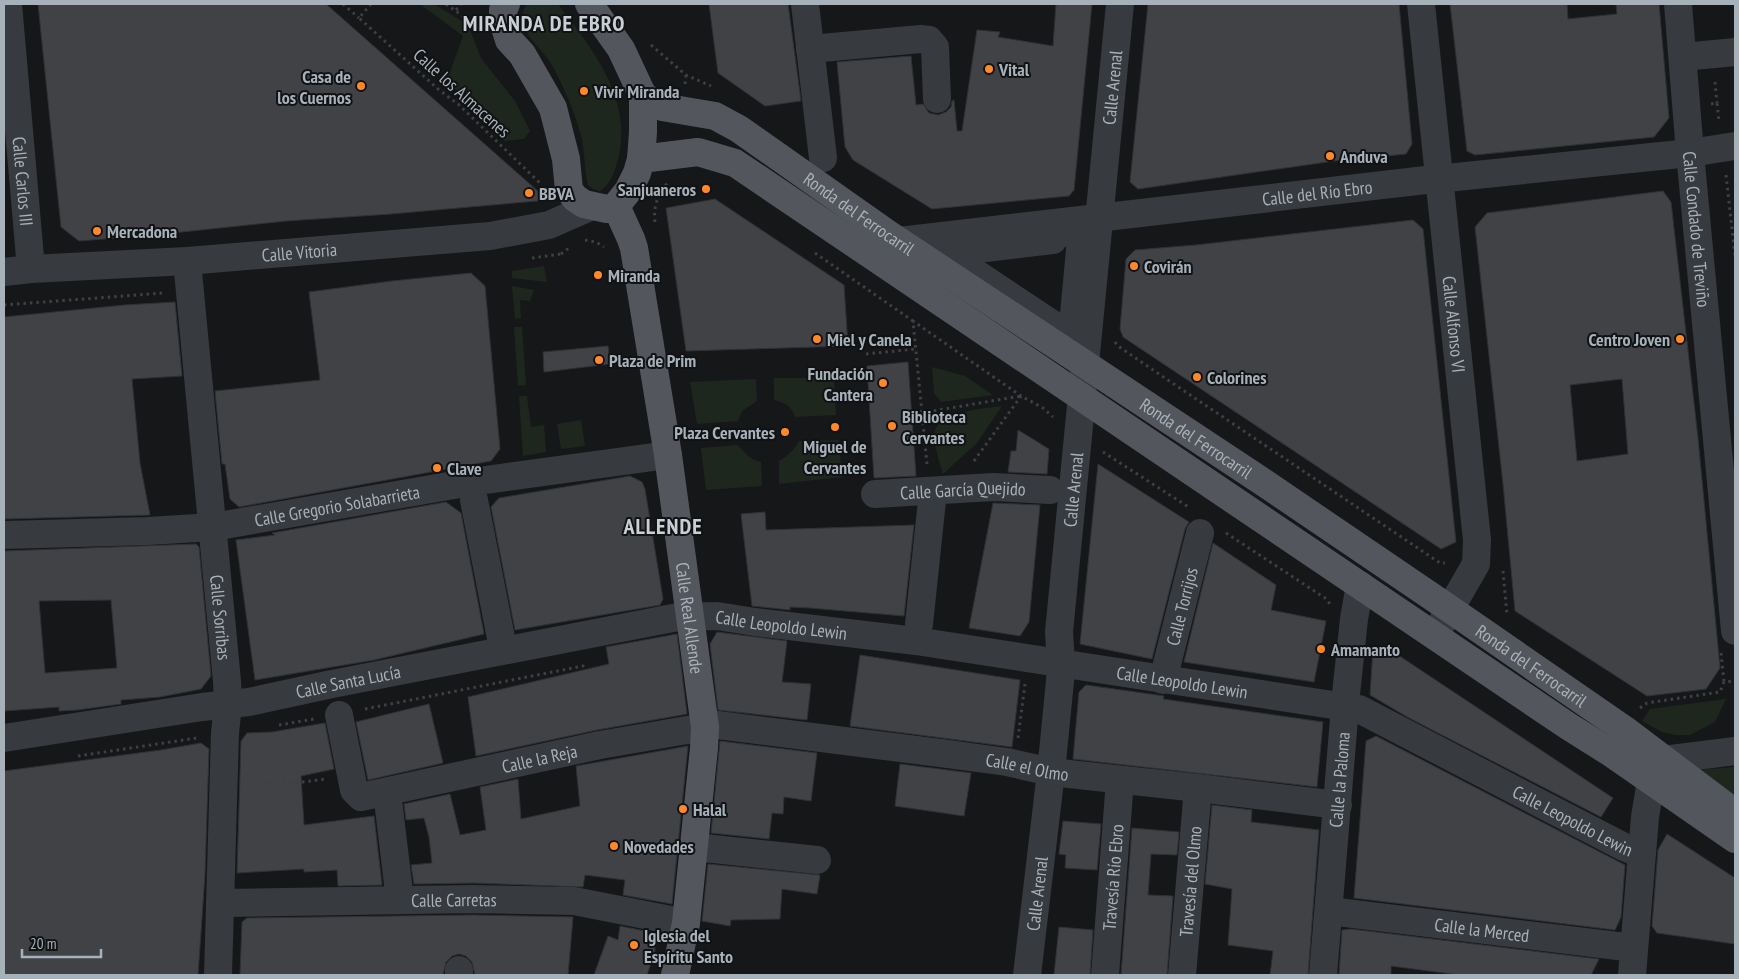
<svg xmlns="http://www.w3.org/2000/svg" width="1739" height="979" font-family="'PT Sans Narrow',sans-serif">
<rect width="100%" height="100%" fill="#161719"/>
<path fill="#1e271e" d="M 420,4 L 434,4 L 468,25 L 481,58 L 515,101 L 530,131 L 524,139 L 504,141 L 463,95 L 446,83 L 463,36 Z
M 527,4 L 558,4 C 591,47 634,100 618,159 C 615,171 611,184 600,191 L 593,189 L 588,185 C 584,169 585,152 581,135 C 574,111 564,87 552,65 C 541,46 510,27 527,4 Z
M 544,266 L 547,282 L 512,278 L 512,271 Z
M 512,286 L 534,290 L 530,301 L 520,300 L 521,318 L 515,319 Z
M 514,327 L 522,327 L 526,385 L 518,386 Z
M 932,367 L 965,376 L 993,395 L 941,402 L 934,393 Z
M 774,378 L 834,378 L 836,415 L 795,417 C 791,406 786,403 774,400 Z
M 756,379 L 757,401 L 742,411 L 738,421 L 697,424 L 690,382 Z
M 519,396 L 527,396 L 531,427 L 544,425 L 546,452 L 523,456 Z
M 1002,406 L 977,443 L 943,474 C 940,463 931,439 936,428 C 944,412 986,408 1002,406 Z
M 581,420 L 585,446 L 561,449 L 557,424 Z
M 839,440 L 842,477 L 779,484 L 779,461 C 788,456 794,450 799,441 Z
M 738,445 C 745,453 750,460 761,462 L 762,486 L 706,490 L 701,448 Z
M 1726,699 L 1715,722 L 1690,735 L 1676,735 L 1662,732 L 1642,721 L 1650,709 Z
M 1735,767 L 1735,802 L 1698,770 Z"/>
<path fill="#404246" stroke="#303135" fill-rule="evenodd" d="M 38,4 L 326,4 L 548,200 L 391,214 L 286,221 L 153,235 L 79,241 L 61,227 Z
M 709,4 L 788,4 L 801,101 L 765,106 L 718,73 Z
M 1056,4 L 1092,4 L 1074,190 L 1069,196 L 932,209 L 853,160 L 845,147 L 837,62 L 911,56 L 916,105 L 923,104 L 929,113 L 938,115 L 946,112 L 951,107 L 952,101 L 954,100 L 957,131 L 962,131 L 977,30 L 1000,32 L 998,37 L 1053,46 Z
M 1148,4 L 1399,4 L 1412,144 L 1406,154 L 1334,161 L 1138,189 L 1130,182 Z
M 1450,4 L 1567,4 L 1568,19 L 1617,14 L 1616,4 L 1659,4 L 1669,118 L 1654,137 L 1475,155 L 1467,151 Z
M 1663,191 L 1671,202 L 1698,438 L 1720,668 L 1706,689 L 1647,696 L 1515,611 L 1503,484 L 1475,227 L 1487,213 ZM 1622,379 L 1628,454 L 1577,461 L 1570,385 Z
M 715,199 L 844,285 L 848,346 L 686,351 L 666,208 Z
M 1413,220 L 1423,229 L 1456,542 L 1441,549 L 1123,337 L 1120,329 L 1126,259 L 1135,250 L 1196,245 Z
M 471,273 L 485,286 L 500,449 L 491,461 L 239,507 L 230,499 L 225,464 L 222,464 L 215,391 L 320,380 L 309,292 L 392,281 Z
M 175,302 L 182,376 L 132,379 L 140,463 L 150,515 L 4,519 L 4,317 L 125,305 Z
M 608,346 L 610,364 L 544,372 L 543,352 Z
M 908,362 L 916,476 L 874,478 L 867,366 Z
M 1018,430 L 1049,449 L 1047,474 L 1008,472 L 1011,451 L 1016,451 Z
M 1098,464 L 1189,522 L 1185,529 L 1152,659 L 1080,644 Z
M 630,476 L 642,482 L 645,489 L 663,599 L 660,605 L 515,630 L 491,507 L 499,498 Z
M 446,502 L 461,513 L 484,634 L 374,660 L 255,680 L 236,540 L 275,535 L 272,533 Z
M 993,503 L 1040,505 L 1029,622 L 1020,636 L 969,628 Z
M 765,512 L 766,530 L 914,525 L 904,616 L 810,608 L 790,607 L 790,610 L 752,606 L 741,514 Z
M 1213,543 L 1276,585 L 1271,610 L 1326,621 L 1314,682 L 1184,662 Z
M 196,544 L 199,547 L 211,676 L 201,689 L 160,697 L 121,700 L 121,704 L 77,710 L 59,711 L 59,707 L 4,711 L 4,551 ZM 111,600 L 117,668 L 45,673 L 39,601 Z
M 717,632 L 787,641 L 782,682 L 811,684 L 807,720 L 718,710 L 710,644 Z
M 677,634 L 687,714 L 597,730 L 476,756 L 468,697 L 609,664 L 606,647 Z
M 1386,647 L 1613,798 L 1601,817 L 1409,718 L 1370,695 L 1373,649 Z
M 860,655 L 1020,680 L 1012,747 L 850,726 Z
M 1086,685 L 1164,696 L 1163,699 L 1323,722 L 1317,787 L 1073,759 L 1079,692 Z
M 429,704 L 443,763 L 368,780 L 356,722 Z
M 325,723 L 334,769 L 301,776 L 304,825 L 374,816 L 382,885 L 338,886 L 337,870 L 304,872 L 304,869 L 237,873 L 241,741 L 247,733 L 272,732 Z
M 1376,736 L 1625,865 L 1621,917 L 1615,930 L 1354,898 L 1366,741 Z
M 720,741 L 817,753 L 811,801 L 784,797 L 783,814 L 772,813 L 769,839 L 711,833 Z
M 201,743 L 209,749 L 205,874 L 198,975 L 4,975 L 4,771 L 161,750 Z
M 688,746 L 672,904 L 623,895 L 625,880 L 585,875 L 583,887 L 473,883 L 414,884 L 411,865 L 432,863 L 429,837 L 424,818 L 406,820 L 404,804 L 450,794 L 460,835 L 486,830 L 480,787 L 518,779 L 521,819 L 580,806 L 576,766 Z
M 900,764 L 971,773 L 964,816 L 895,806 Z
M 1212,805 L 1252,810 L 1251,822 L 1319,830 L 1308,975 L 1270,975 L 1273,951 L 1228,945 L 1232,889 L 1205,884 Z
M 1063,821 L 1101,824 L 1097,870 L 1065,868 L 1066,855 L 1059,854 Z
M 1132,828 L 1179,832 L 1177,855 L 1151,854 L 1148,895 L 1173,896 L 1167,975 L 1121,975 Z
M 1667,834 L 1735,878 L 1735,944 L 1657,933 L 1652,926 L 1658,850 Z
M 708,864 L 820,875 L 817,894 L 782,889 L 780,919 L 731,920 L 730,926 L 702,921 Z
M 473,915 L 573,917 L 568,975 L 475,975 L 472,962 L 466,956 L 459,954 L 452,956 L 446,962 L 443,975 L 240,975 L 242,922 L 247,918 Z
M 620,926 L 650,932 L 655,938 L 655,951 L 647,975 L 594,975 L 608,936 L 618,940 Z
M 1059,927 L 1093,930 L 1090,975 L 1054,975 Z
M 1351,929 L 1599,959 L 1591,975 L 1460,975 L 1391,966 L 1391,975 L 1339,975 L 1342,930 Z"/>
<g fill="none" stroke-linecap="round" stroke-linejoin="round">
<path stroke="#3d4145" stroke-width="3" stroke-dasharray="2.5 4" stroke-linecap="butt" d="M 343,4 L 359,18
M 371,4 L 359,18 L 438,89 L 459,105 L 541,184
M 446,4 L 471,22 L 477,31
M 456,10 L 461,4
M 651,45 L 686,75 L 711,86
M 1715,82 L 1717,103
M 685,84 L 686,75
M 1711,104 L 1717,103 L 1719,121
M 1726,175 L 1735,256
M 655,222 C 653,205 658,195 668,182
M 585,240 L 596,242 L 604,247
M 815,253 L 913,321
M 561,254 L 569,248
M 532,258 L 561,254 L 560,253
M 4,305 L 163,293
M 1115,342 L 1118,346 L 1156,372 L 1440,563 L 1445,563
M 866,354 L 916,349
M 921,413 L 1021,396
M 1103,452 L 1190,508
M 974,461 L 1021,396
M 927,464 L 913,321 L 1021,396 L 1043,408 L 1053,417
M 1226,533 L 1325,598 L 1330,604
M 1503,571 L 1507,615
M 1721,653 L 1724,682
M 1640,708 L 1647,703 L 1720,692 L 1724,682 L 1735,681
M 365,709 L 583,666 L 585,663
M 279,725 L 314,719
M 1018,738 L 1025,684
M 78,756 L 197,738
M 250,784 L 303,782 L 326,779"/>
<g stroke="#373a3e" stroke-width="28">
<path id="s1" d="M 8,4 L 31,269"/>
<path d="M 805,4 L 823,158"/>
<path id="s2" d="M 1421,4 L 1477,540 L 1476,564 L 1435,635"/>
<path id="s3" d="M 1678,4 L 1690,153 L 1735,631"/>
<path d="M 810,49 L 921,39 L 929,40 L 935,47 L 937,99"/>
<path d="M 1683,57 L 1735,52"/>
<path d="M 1054,232 L 1077,233 L 1081,239 L 1073,325 L 1055,326 L 947,254 L 945,244 L 958,244 L 961,251 L 1053,240 Z"/>
<path id="s4" d="M 899,241 L 1417,181 L 1690,153 L 1735,146"/>
<path id="s5" d="M 187,261 L 227,681 L 228,704 L 225,733 L 218,975"/>
<path id="s6" d="M 4,272 L 31,269 L 187,261 L 490,236 L 549,225 L 590,207"/>
<path id="s7" d="M 875,494 L 993,487 L 1050,490"/>
<path d="M 474,500 L 501,638"/>
<path id="s8" d="M 4,535 L 148,531 L 213,527 L 471,482 L 668,455"/>
<path d="M 919,624 L 933,491"/>
<path id="s9" d="M 1163,680 L 1200,533"/>
<path id="s10" d="M 339,715 L 354,790 L 361,797 L 600,745 L 693,729"/>
<path id="s11" d="M 718,725 L 948,754 L 1007,762 L 1051,772 L 1198,788 L 1338,805"/>
<path id="s12" d="M 4,738 L 202,707 L 249,702 L 332,684 L 678,617 L 717,616 L 755,622 L 916,641 L 1359,709 L 1624,847 L 1641,854"/>
<path d="M 387,792 L 400,900"/>
<path d="M 704,848 L 817,860"/>
<path id="s13" d="M 220,903 L 473,899 L 574,901 L 686,923"/>
<path id="s14" d="M 1329,911 L 1634,948"/>
<path d="M 459,975 L 459,970"/>
<path id="s15" d="M 1027,975 L 1051,772 L 1060,681 L 1061,664 L 1059,632 L 1120,4"/>
<path id="s16" d="M 1105,975 L 1120,780"/>
<path id="s17" d="M 1182,975 L 1198,788"/>
<path id="s18" d="M 1323,975 L 1346,694 L 1354,619 L 1360,585"/>
<path d="M 1632,975 L 1645,817 L 1651,781 L 1663,760 L 1735,751"/>
</g>
<g stroke="#53575d" stroke-width="28">
<path d="M 506,4 L 503,10 L 504,24 L 509,40 L 522,54 L 553,108 L 566,159 L 569,190 L 575,198 L 584,204 L 607,209 L 616,206 L 628,191 L 637,173 L 641,159 L 643,132 L 643,96 L 621,49 L 589,4"/>
<path id="s19" d="M 643,96 L 662,107 L 715,116 L 739,129 L 888,234 L 1260,480 L 1450,609 L 1625,730 L 1735,813"/>
<path d="M 641,159 L 698,152 L 735,163 L 1568,726 L 1611,753 L 1735,839"/>
<path id="s20" d="M 616,206 L 631,239 L 634,248 L 668,455 L 705,727 L 704,748 L 686,923 L 675,975"/>
</g>
</g>
<g fill="#ff8828" stroke="#111214" stroke-width="2">
<circle cx="989" cy="69" r="5"/>
<circle cx="361" cy="86" r="5"/>
<circle cx="584" cy="91" r="5"/>
<circle cx="1330" cy="156" r="5"/>
<circle cx="706" cy="189" r="5"/>
<circle cx="529" cy="193" r="5"/>
<circle cx="97" cy="231" r="5"/>
<circle cx="1134" cy="266" r="5"/>
<circle cx="598" cy="275" r="5"/>
<circle cx="817" cy="339" r="5"/>
<circle cx="1680" cy="339" r="5"/>
<circle cx="599" cy="360" r="5"/>
<circle cx="1197" cy="377" r="5"/>
<circle cx="883" cy="383" r="5"/>
<circle cx="892" cy="426" r="5"/>
<circle cx="835" cy="427" r="5"/>
<circle cx="785" cy="432" r="5"/>
<circle cx="437" cy="468" r="5"/>
<circle cx="1321" cy="649" r="5"/>
<circle cx="683" cy="809" r="5"/>
<circle cx="614" cy="846" r="5"/>
<circle cx="634" cy="945" r="5"/>
</g>
<g text-anchor="middle" dominant-baseline="central" stroke-width="4" stroke-linejoin="round" paint-order="stroke">
<g font-size="18" font-weight="bold" fill="#a7b1ba" stroke="#111214" text-anchor="start">
<text x="999" y="69">Vital</text>
<text x="351" y="76" text-anchor="end">Casa de<tspan x="351" dy="21">los Cuernos</tspan></text>
<text x="594" y="91">Vivir Miranda</text>
<text x="1340" y="156">Anduva</text>
<text x="696" y="189" text-anchor="end">Sanjuaneros</text>
<text x="539" y="193">BBVA</text>
<text x="107" y="231">Mercadona</text>
<text x="1144" y="266">Covirán</text>
<text x="608" y="275">Miranda</text>
<text x="827" y="339">Miel y Canela</text>
<text x="1670" y="339" text-anchor="end">Centro Joven</text>
<text x="609" y="360">Plaza de Prim</text>
<text x="873" y="373" text-anchor="end">Fundación<tspan x="873" dy="21">Cantera</tspan></text>
<text x="1207" y="377">Colorines</text>
<text x="902" y="416">Biblioteca<tspan x="902" dy="21">Cervantes</tspan></text>
<text x="775" y="432" text-anchor="end">Plaza Cervantes</text>
<text x="835" y="446" text-anchor="middle">Miguel de<tspan x="835" dy="21">Cervantes</tspan></text>
<text x="447" y="468">Clave</text>
<text x="1331" y="649">Amamanto</text>
<text x="693" y="809">Halal</text>
<text x="624" y="846">Novedades</text>
<text x="644" y="935">Iglesia del<tspan x="644" dy="21">Espíritu Santo</tspan></text>
</g>
<g font-size="18" fill="#a7b1ba" stroke="#111214">
<text stroke="none"><textPath href="#s15" startOffset="892">Calle Arenal</textPath></text>
<text transform="translate(462 93) rotate(42)">Calle los Almacenes</text>
<text stroke="none"><textPath href="#s1" startOffset="178">Calle Carlos III</textPath></text>
<text stroke="none"><textPath href="#s4" startOffset="421">Calle del Río Ebro</textPath></text>
<text stroke="none"><textPath href="#s19" startOffset="250">Ronda del Ferrocarril</textPath></text>
<text stroke="none"><textPath href="#s3" startOffset="226">Calle Condado de Treviño</textPath></text>
<text stroke="none"><textPath href="#s6" startOffset="296">Calle Vitoria</textPath></text>
<text stroke="none"><textPath href="#s2" startOffset="322">Calle Alfonso VI</textPath></text>
<text stroke="none"><textPath href="#s19" startOffset="655">Ronda del Ferrocarril</textPath></text>
<text stroke="none"><textPath href="#s15" startOffset="488">Calle Arenal</textPath></text>
<text stroke="none"><textPath href="#s7" startOffset="88">Calle García Quejido</textPath></text>
<text stroke="none"><textPath href="#s8" startOffset="335">Calle Gregorio Solabarrieta</textPath></text>
<text stroke="none"><textPath href="#s9" startOffset="76">Calle Torrijos</textPath></text>
<text stroke="none"><textPath href="#s5" startOffset="358">Calle Sorribas</textPath></text>
<text stroke="none"><textPath href="#s20" startOffset="420">Calle Real Allende</textPath></text>
<text stroke="none"><textPath href="#s12" startOffset="789">Calle Leopoldo Lewin</textPath></text>
<text stroke="none"><textPath href="#s19" startOffset="1060">Ronda del Ferrocarril</textPath></text>
<text stroke="none"><textPath href="#s12" startOffset="349">Calle Santa Lucía</textPath></text>
<text stroke="none"><textPath href="#s12" startOffset="1194">Calle Leopoldo Lewin</textPath></text>
<text stroke="none"><textPath href="#s10" startOffset="269">Calle la Reja</textPath></text>
<text stroke="none"><textPath href="#s11" startOffset="312">Calle el Olmo</textPath></text>
<text stroke="none"><textPath href="#s18" startOffset="196">Calle la Paloma</textPath></text>
<text stroke="none"><textPath href="#s12" startOffset="1614">Calle Leopoldo Lewin</textPath></text>
<text stroke="none"><textPath href="#s16" startOffset="98">Travesía Río Ebro</textPath></text>
<text stroke="none"><textPath href="#s17" startOffset="94">Travesía del Olmo</textPath></text>
<text stroke="none"><textPath href="#s15" startOffset="82">Calle Arenal</textPath></text>
<text stroke="none"><textPath href="#s13" startOffset="234">Calle Carretas</textPath></text>
<text stroke="none"><textPath href="#s14" startOffset="154">Calle la Merced</textPath></text>
</g>
<g font-size="22" font-weight="bold" letter-spacing="1" fill="#c9cfd5" stroke="#111214">
<text x="544" y="23">MIRANDA DE EBRO</text>
<text x="663" y="526">ALLENDE</text>
</g>
</g>
<rect width="1739" height="979" fill="none" stroke="#a7b1ba" stroke-width="10"/>
<path d="M22 949v8h79v-8" fill="none" stroke="#a7b1ba" stroke-width="2.5"/>
<text x="30" y="949" font-size="15" fill="#a7b1ba" stroke="#111214" stroke-width="4" paint-order="stroke">20 m</text>
</svg>
